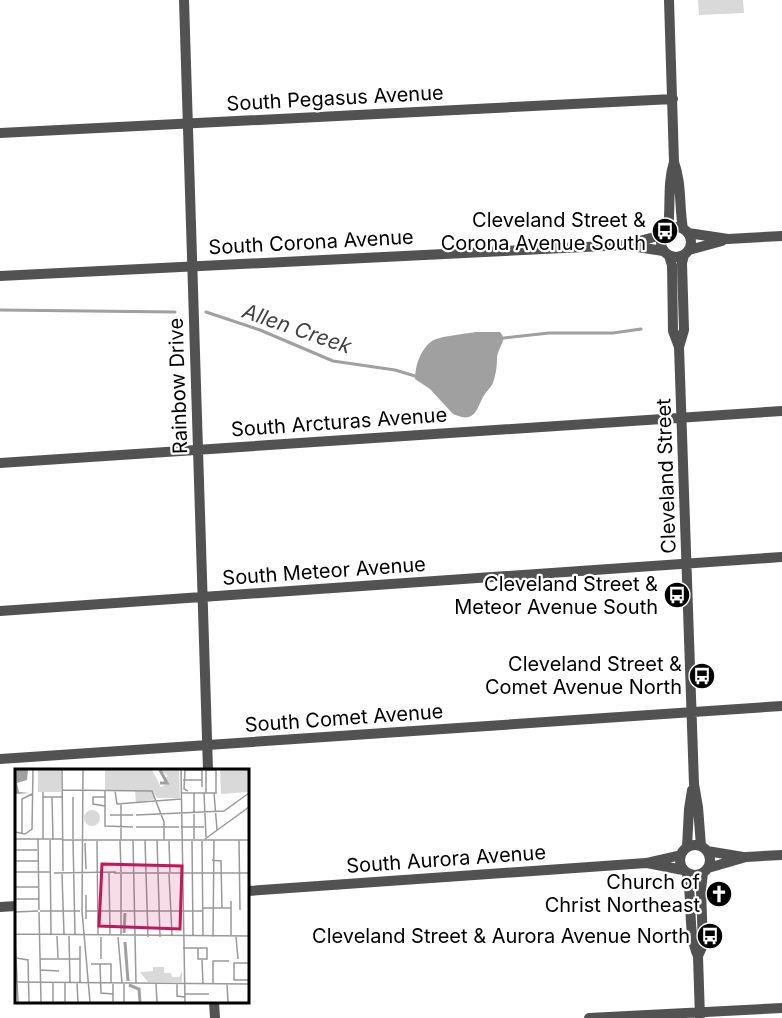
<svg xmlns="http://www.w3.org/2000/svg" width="782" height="1018" viewBox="0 0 782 1018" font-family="Inter,sans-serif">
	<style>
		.green { fill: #d9d9d9 }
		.water { fill: #a0a0a0 }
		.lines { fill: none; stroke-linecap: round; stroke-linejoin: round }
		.stream { stroke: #a0a0a0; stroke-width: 3 }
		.minor { stroke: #525252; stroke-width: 10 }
		.labels { text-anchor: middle; stroke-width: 4.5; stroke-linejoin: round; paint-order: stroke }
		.street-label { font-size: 20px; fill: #000; stroke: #fff }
		.poi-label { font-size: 20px; fill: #000; stroke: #fff; text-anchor: end }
		.water-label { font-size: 21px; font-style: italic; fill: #414141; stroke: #fff }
		.inset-river { fill: none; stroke: #a0a0a0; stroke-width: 3 }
		.inset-road { fill: none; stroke: #999; stroke-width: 1.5 }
		.view { fill: #c2185b; fill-opacity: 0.15; stroke: #c2185b; stroke-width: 3 }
		.inset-edge { fill: none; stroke: #000; stroke-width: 3 }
	</style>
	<rect width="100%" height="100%" fill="#fff"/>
	<!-- green -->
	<path class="green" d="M698 0H743L744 13 699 15Z"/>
	<!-- water -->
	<path class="water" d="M475 332H500L504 338C502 344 498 351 497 357 497 366 496 376 492 385 489 389 486 392 483 397 475 413 474 423 453 414L430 389 415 379C415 367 420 349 432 341 440 336 465 334 475 332Z"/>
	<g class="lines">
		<!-- stream -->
		<path class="stream" d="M0 310 175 312
			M206 312 260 330 333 361 395 370 415 376
			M504 338 549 333H613L641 329"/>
		<!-- minor -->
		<path class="minor" d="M184 0 208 770
			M669 0 674 162C682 184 679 206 683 229
			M0 133 673 99
			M661 242a15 15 0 1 1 30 0a15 15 0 1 1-30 0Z
			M668 229C671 207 667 184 674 162
			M688 233 728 239 782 236
			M628 244 662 235
			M689 250 722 241
			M684 255 682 263 684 330 679 347 694 784 698 807 701 846
			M669 256 672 265 673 331 679 347
			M0 276 625 245 663 251
			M0 463 782 411
			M0 611 782 557
			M0 759 782 706
			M680 860a15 15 0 1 1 30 0a15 15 0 1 1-30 0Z
			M687 847 689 809 692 790
			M707 851 743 857
			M647 863 683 870
			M708 868 746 857 782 855
			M687 874C693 900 687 933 698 956
			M248 891 646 863 681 855
			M0 907 16 906
			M214 1002 215 1018
			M589 1018 782 1008
			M700 1018 698 956 703 945 701 890 703 873"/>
	</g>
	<!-- icons -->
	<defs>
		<symbol id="bus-disc" viewBox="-11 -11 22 22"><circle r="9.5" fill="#000" stroke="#fff"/><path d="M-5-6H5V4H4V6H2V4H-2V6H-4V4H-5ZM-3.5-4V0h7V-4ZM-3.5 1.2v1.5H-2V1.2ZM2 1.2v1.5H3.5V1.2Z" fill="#fff"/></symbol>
		<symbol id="church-disc" viewBox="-11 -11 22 22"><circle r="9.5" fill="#000" stroke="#fff"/><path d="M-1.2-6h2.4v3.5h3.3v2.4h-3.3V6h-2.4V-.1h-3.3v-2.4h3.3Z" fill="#fff"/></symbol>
	</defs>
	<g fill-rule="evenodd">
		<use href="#bus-disc" x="650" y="216" width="30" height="30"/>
		<use href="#bus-disc" x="662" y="580" width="30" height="30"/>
		<use href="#bus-disc" x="687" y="661" width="30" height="30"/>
		<use href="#church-disc" x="704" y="879" width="30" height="30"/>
		<use href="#bus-disc" x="695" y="921" width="30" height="30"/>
	</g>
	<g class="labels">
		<!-- street labels -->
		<g class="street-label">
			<text transform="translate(335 98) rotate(-3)" y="7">South Pegasus Avenue</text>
			<text transform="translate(311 242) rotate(-3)" y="7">South Corona Avenue</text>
			<text transform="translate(178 386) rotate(-92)" y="7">Rainbow Drive</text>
			<text transform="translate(339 422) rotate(-4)" y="7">South Arcturas Avenue</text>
			<text transform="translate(666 476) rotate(-92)" y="7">Cleveland Street</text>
			<text transform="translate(324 571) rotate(-4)" y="7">South Meteor Avenue</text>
			<text transform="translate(344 718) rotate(-4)" y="7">South Comet Avenue</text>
			<text transform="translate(446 859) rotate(-4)" y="7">South Aurora Avenue</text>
		</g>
		<!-- poi labels -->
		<g class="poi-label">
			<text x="646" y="227">Cleveland Street &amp;<tspan x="646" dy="23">Corona Avenue South</tspan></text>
			<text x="658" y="591">Cleveland Street &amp;<tspan x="658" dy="23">Meteor Avenue South</tspan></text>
			<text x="682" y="671">Cleveland Street &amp;<tspan x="682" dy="23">Comet Avenue North</tspan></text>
			<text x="700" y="889">Church of<tspan x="700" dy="23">Christ Northeast</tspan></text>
			<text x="690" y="943">Cleveland Street &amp; Aurora Avenue North</text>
		</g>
		<!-- water labels -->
		<g class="water-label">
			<text transform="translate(297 329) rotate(19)" y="7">Allen Creek</text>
		</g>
	</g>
	<!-- overview -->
	<g transform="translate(15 769)">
		<rect width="234" height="234" fill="#fff"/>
		<path d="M23 1H46V23H23ZM90 1H137L146 18 153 14 150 9 153 7 145 1H164L165 29H142L137 21 141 30 121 34 120 22 90 21ZM205 1H234V23L206 25ZM69 49a8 8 0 1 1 16 0a8 8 0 1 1-16 0ZM138 198H149V204H156L157 208H164L167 202V213H133L125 203 138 202Z" fill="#d9d9d9"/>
		<path d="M0 1H13L12 11 2 14 4 23 15 24 0 25Z" fill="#a0a0a0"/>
		<path class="inset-river" d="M145 1 152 14H145M109 164 110 144M110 173 113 212M114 216 124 220 125 233"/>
		<path class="inset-road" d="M47 1 48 102M68 1 67 142 75 233M166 1 170 233M168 11H187M47 21 137 22 149 53V71M90 22V57L118 58M100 22 102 35 166 30M173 22 169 20 170 1H187V18M28 23V70M167 24H201V1H191V24M179 24V70M189 24 191 68M199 24 202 61M28 28H47M37 28 38 71M58 28V70M90 28H78V35L90 37M106 35V71M95 46H118M121 46 209 42 234 24M121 58H164M166 58H189M0 63 10 65 17 60 18 1M7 65V30L17 25M0 70H48M23 70 24 141M190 70 234 38M35 71 36 165M47 71H234M58 71 60 166M105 71 106 103M118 71 121 214M130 71 133 168M142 71 145 168M224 71 225 141M82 72 83 166M154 72 155 103M177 72 178 166M187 72 188 166M70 74 71 100M0 81H22M197 91 206 92 207 139M0 92H23M0 103H35M39 104 101 103M94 104 95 165M99 104H234M47 105 49 165M106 105V166M154 105 157 166M0 118H24M71 126V150M0 130H24M216 132V166M188 139H216M25 142H65M71 142H188M0 143 23 142M24 143 26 233M0 164 3 233M0 165 234 167M42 167 43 189M54 167 55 213M86 168V190M103 168 107 214M198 168 199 71M221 168 223 190M65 177V214M168 179H192V190H183V179M1 189 13 191 14 233M25 190H65M187 191 188 215M234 194H219V211H234M76 195H96V214M85 195 86 224 98 225M25 201 44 202M0 213 234 215M38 213V233M50 214V233M62 214 63 233M98 214V233M109 214V233M141 215 142 233M162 215V227L170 228M198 215V192H214M212 215 213 233M170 225H194"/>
		<path class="view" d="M87 95 167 97 165 160 84 157Z"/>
		<rect width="234" height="234" class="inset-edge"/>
	</g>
</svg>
